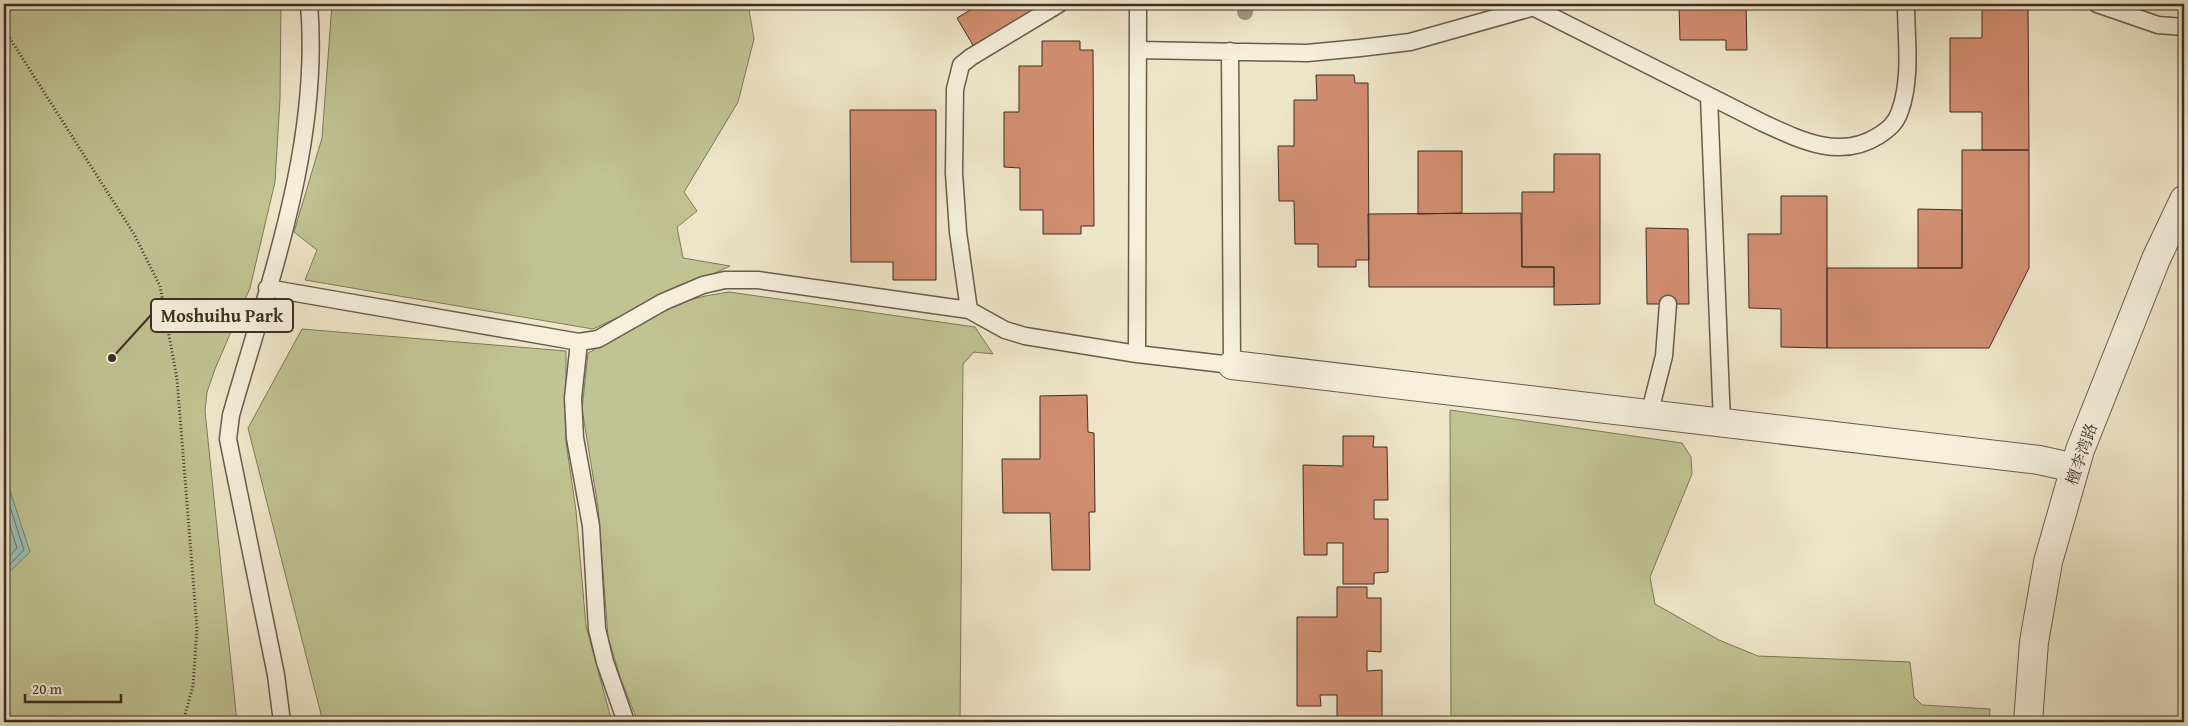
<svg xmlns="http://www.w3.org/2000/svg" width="2188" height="726" viewBox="0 0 2188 726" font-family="'Gentium Book Plus','Noto Serif SC',serif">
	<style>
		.green { fill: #c0c392; stroke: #7e785b }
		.water { fill: #9ac0b2; stroke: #758579 }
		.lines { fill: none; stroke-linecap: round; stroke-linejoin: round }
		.shore { stroke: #6c766b; stroke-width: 1 }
		.building { fill: #d28e71; stroke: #3d2d24 }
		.lane-casing { stroke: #6a5b4d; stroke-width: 19 }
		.street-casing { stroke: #6a5b4d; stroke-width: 30 }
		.path { stroke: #3d2d24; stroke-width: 3; stroke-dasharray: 1 2.5; stroke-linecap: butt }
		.lane { stroke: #f5efdc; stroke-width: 16 }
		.street { stroke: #f5efdc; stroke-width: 28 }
		.tree { fill: #9f957e }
		.labels { text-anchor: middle; stroke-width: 4; stroke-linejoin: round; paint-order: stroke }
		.street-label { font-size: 16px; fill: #3d2d24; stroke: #f5efdc }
		.leader { fill: none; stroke: #3d2d24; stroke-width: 2 }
		.callout-dot { fill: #3d2d24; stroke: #f5efdc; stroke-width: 2 }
		.callout { fill: #f5efdc; stroke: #3d2d24; stroke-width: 2 }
		.callout-label { font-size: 18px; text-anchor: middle; font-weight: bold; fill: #3d2d24 }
	</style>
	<rect width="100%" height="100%" fill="#efe6c9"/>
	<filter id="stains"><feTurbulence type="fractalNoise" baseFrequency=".004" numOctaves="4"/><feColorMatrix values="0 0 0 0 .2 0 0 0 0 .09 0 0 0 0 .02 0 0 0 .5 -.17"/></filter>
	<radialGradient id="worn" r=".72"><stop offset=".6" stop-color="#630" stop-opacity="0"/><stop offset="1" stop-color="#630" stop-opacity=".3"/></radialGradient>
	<!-- green -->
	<path class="green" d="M4 4H281L280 99 275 182 250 288 215 369 207 392 205 411 237 722H4Z
		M332 4H748L754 39 738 102 684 192 697 211 677 227 683 258 730 266 593 329 305 280 317 250 294 232 322 138Z
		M729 292 975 327 993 354 974 352 963 364 960 722H638L621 680 608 637 598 507 582 409 588 353 676 304 705 296Z
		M302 329 566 351V442L576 511 586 626 612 722H323L248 428Z
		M1450 410 1682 443 1691 457 1692 474 1650 577 1655 604 1719 640 1758 656 1910 662 1914 697 1922 705 1990 709 1989 722H1451Z"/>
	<!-- water -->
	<path class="water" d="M4 472 30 552 4 577Z"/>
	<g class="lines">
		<!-- shore -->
		<path class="shore" d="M4 488 24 550 4 570
			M4 508 17 548 4 562"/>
	</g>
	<!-- building -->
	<path class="building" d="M980 4H1048L974 47 957 18Z
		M1679 4H1746L1747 50H1726V40H1680Z
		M1982 4H2028L2029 150H1982V112H1950V38H1982Z
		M1042 41H1080V50H1093L1094 226H1081V234H1043V210H1020V168L1004 167V112H1019V66H1042Z
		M1316 75H1354L1355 83H1368L1369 260H1356V267H1318V244H1295L1294 201H1279L1278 146H1294V100H1317Z
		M850 110H936V280H893V262H851Z
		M1962 150H2029V268L1989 348H1827V268H1962Z
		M1418 151H1462V213L1418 214Z
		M1554 154H1600V304L1554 305V267H1522V192H1554Z
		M1781 196H1827V348L1781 347V309L1749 308 1748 234H1781Z
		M1918 209 1962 210V268H1918Z
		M1521 213 1522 267H1554V287H1369L1368 214Z
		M1646 228 1688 229 1689 304H1647Z
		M1087 395 1088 432 1094 433 1095 512H1089L1090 570H1052L1050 513H1003L1002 459H1040V396Z
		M1343 436H1374L1373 447H1387L1388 500H1374V519H1388V572L1374 573V584H1343V543H1327V555H1304L1303 465 1343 466Z
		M1337 587H1367V598H1381V652L1367 651V671L1382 670V722H1337V695H1320L1321 706H1297V617H1337Z"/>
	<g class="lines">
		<defs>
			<path id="lane" d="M1059 4 971 57 961 65 955 89 954 173 958 232 969 310 1005 330 1025 336 1137 354 1232 365 1230 51
				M1527 4 1763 123C1800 140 1840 160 1878 136 1889 129 1896 123 1900 111 1912 77 1906 38 1906 4
				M2097 4 2158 25 2184 27
				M1138 50 1307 53 1360 48 1410 42 1534 7
				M1709 97 1722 423
				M267 288 579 342 598 339 663 302 703 285 725 280H758L969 310
				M579 342 573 398 575 438 591 526 597 629 605 662 626 722
				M1137 354 1138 4
				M1649 415 1664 356 1668 304
				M282 722 276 675 228 439 231 415C269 282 321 144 309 4"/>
			<path id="street" d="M1232 365 2039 460 2075 468
				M2028 722 2034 642 2048 562 2080 450 2156 259 2184 200"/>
		</defs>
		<!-- lane casing -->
		<use href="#lane" class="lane-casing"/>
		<!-- street casing -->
		<use href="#street" class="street-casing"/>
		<!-- path -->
		<path class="path" d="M4 29 134 234 160 286 177 379 197 628 193 686 183 722
			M4 717 5 715 11 722"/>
		<!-- lane -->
		<use href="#lane" class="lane"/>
		<!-- street -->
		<use href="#street" class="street"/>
	</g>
	<!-- trees -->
	<circle class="tree" cx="1245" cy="12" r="8"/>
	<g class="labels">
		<!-- street labels -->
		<g class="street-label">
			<text transform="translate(2081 454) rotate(-71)" y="6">檀李湾路</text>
		</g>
	</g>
	<!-- callouts -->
	<path class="leader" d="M112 358L151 315"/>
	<circle class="callout-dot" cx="112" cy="358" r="5"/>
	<rect class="callout" x="151" y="299" width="142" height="33" rx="5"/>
	<g class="callout-label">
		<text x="222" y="322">Moshuihu Park</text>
	</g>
	<!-- margin -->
	<rect width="2188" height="726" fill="none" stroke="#efe6c9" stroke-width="20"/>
	<rect x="5" y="5" width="2178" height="716" fill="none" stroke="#3d2d24" stroke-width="2.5"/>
	<rect x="10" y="10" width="2168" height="706" fill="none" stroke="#3d2d24"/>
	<!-- scale -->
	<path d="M25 694v8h96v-8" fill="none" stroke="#3d2d24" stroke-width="2.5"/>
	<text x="32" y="694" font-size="15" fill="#3d2d24" stroke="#f5efdc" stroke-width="4" paint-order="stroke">20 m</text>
	<rect width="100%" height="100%" filter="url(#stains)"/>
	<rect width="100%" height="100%" fill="url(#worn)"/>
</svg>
